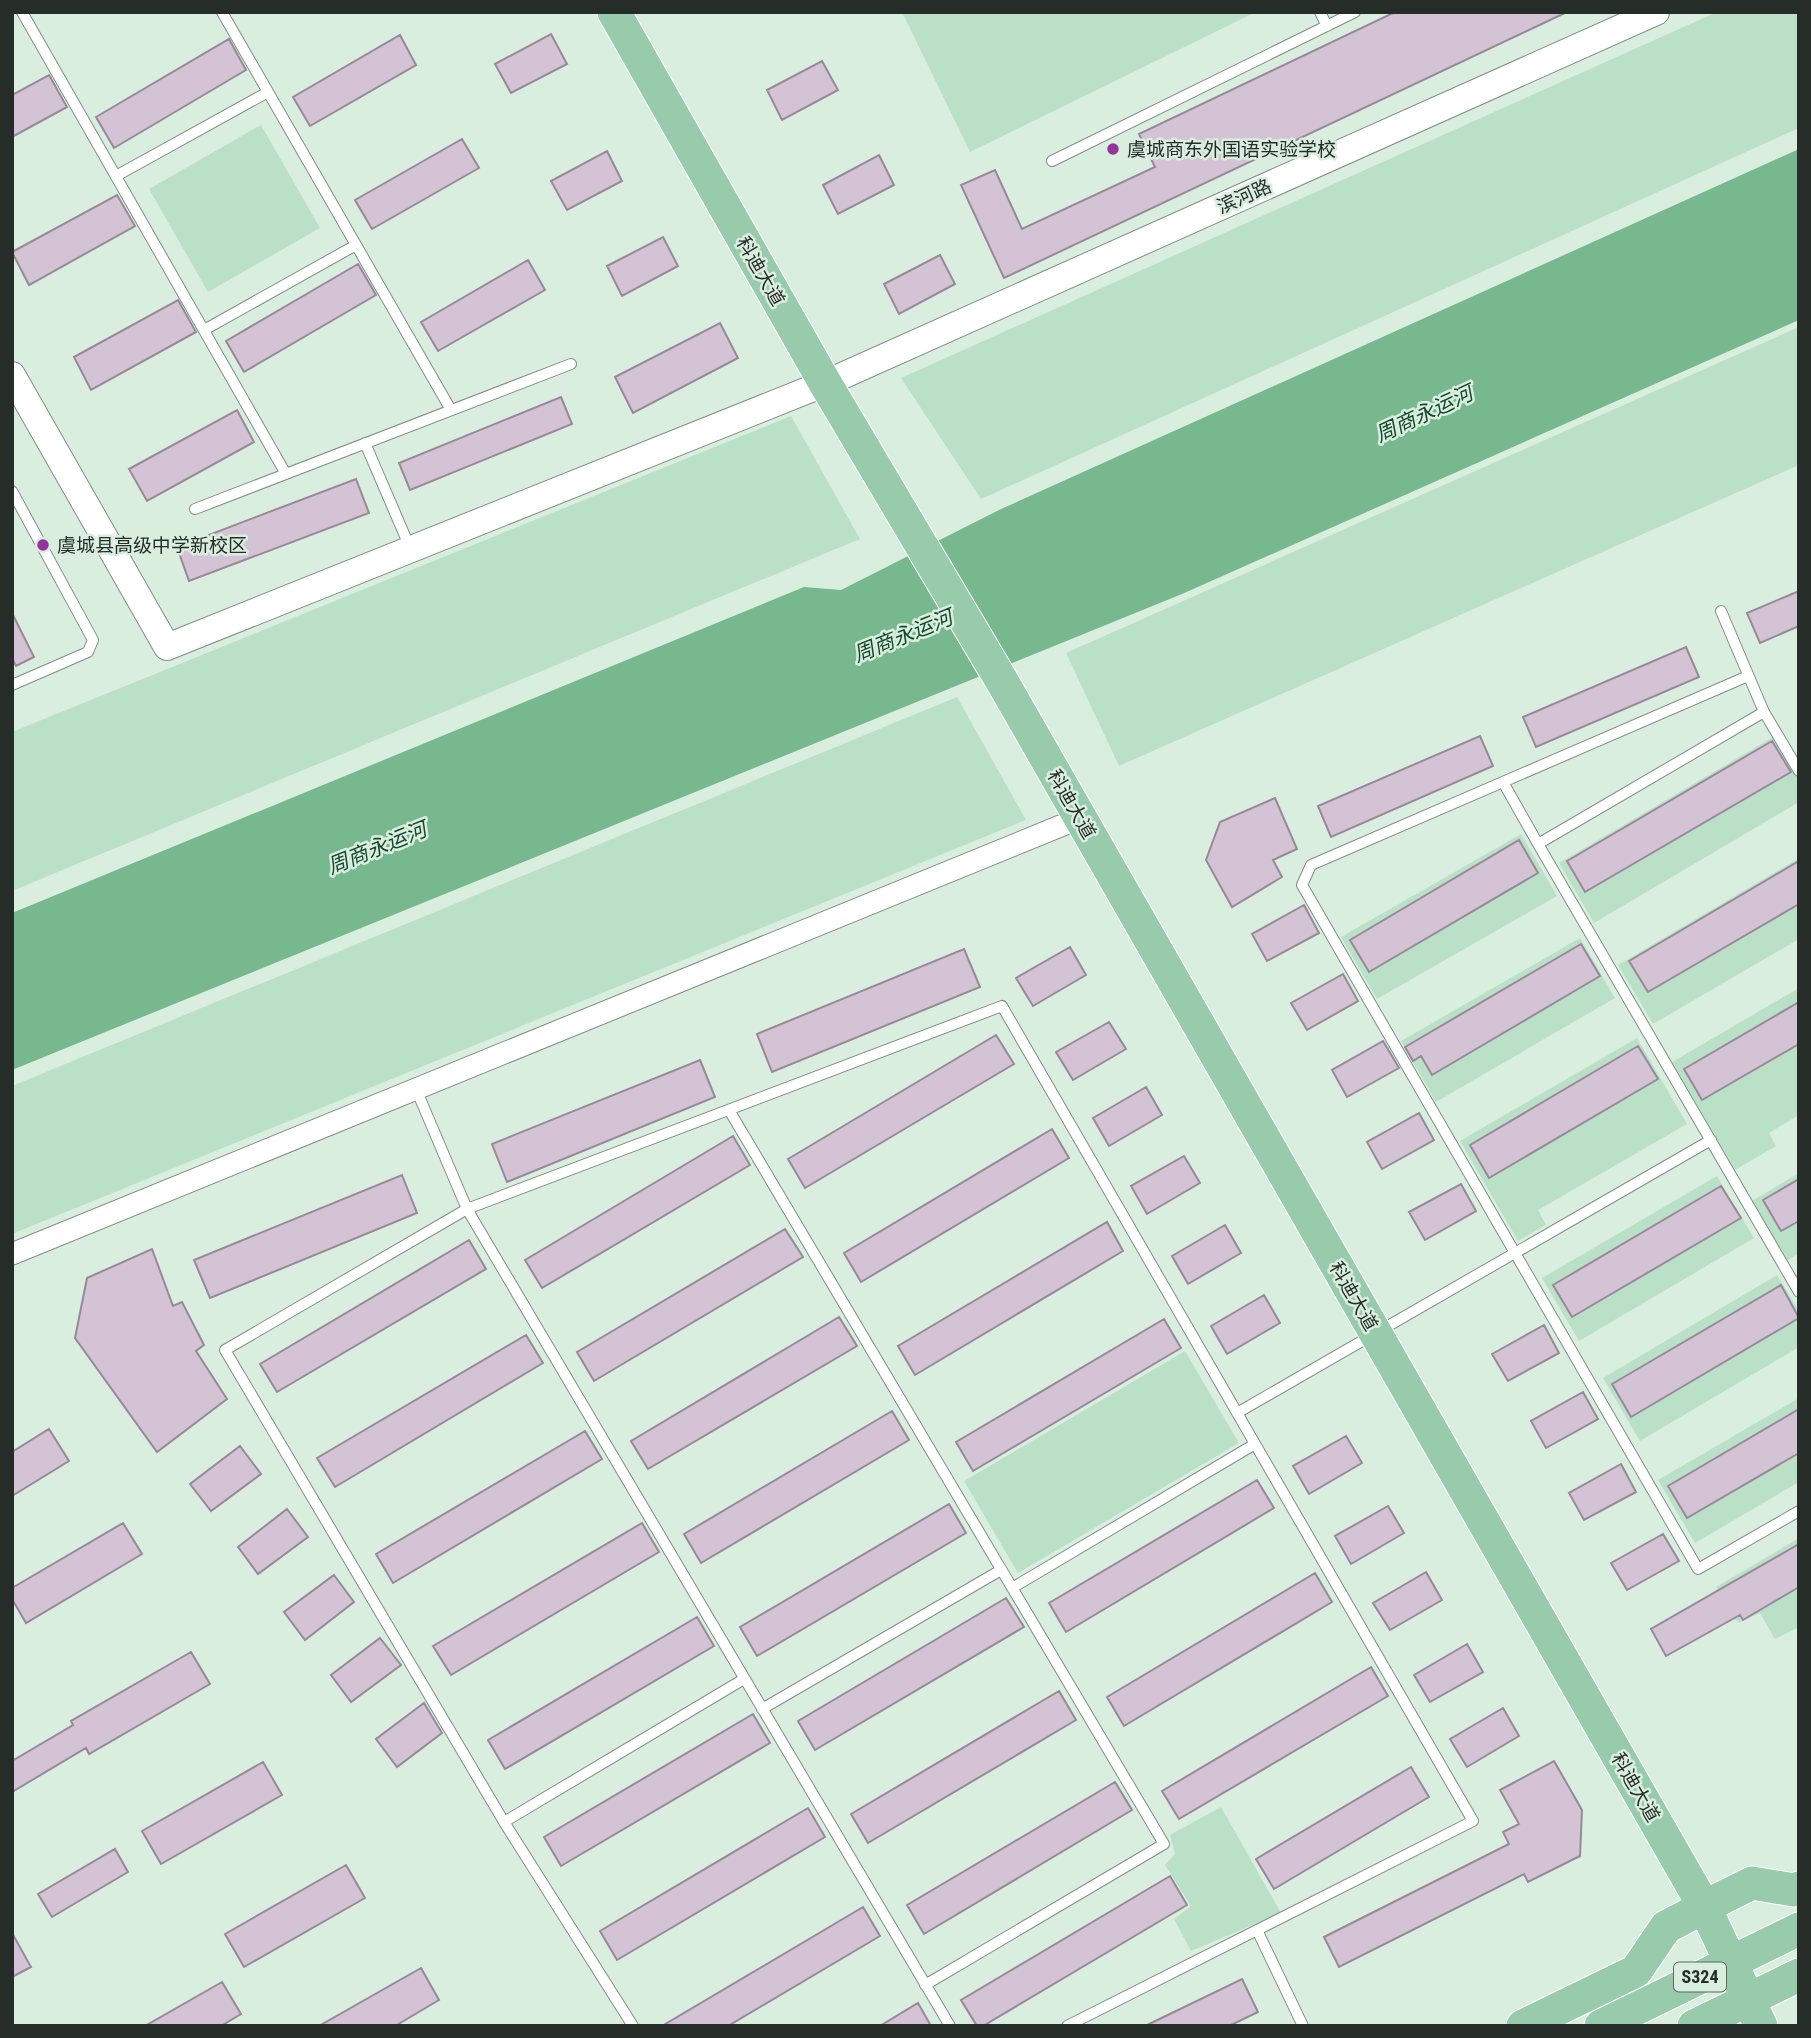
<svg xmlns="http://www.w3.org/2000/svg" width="1811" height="2038" viewBox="0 0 1811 2038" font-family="'Roboto Condensed','Noto Sans SC',sans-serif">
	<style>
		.green { fill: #bae1c7 }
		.water { fill: #77b88e }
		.building { fill: #d3c3d4; stroke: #988998; stroke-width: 2 }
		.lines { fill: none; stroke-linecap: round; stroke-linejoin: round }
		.service-casing { stroke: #7e9084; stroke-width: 12 }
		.minor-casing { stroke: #7e9084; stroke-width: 23 }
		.tertiary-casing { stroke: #7e9084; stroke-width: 28 }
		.primary-casing { stroke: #fff; stroke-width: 35 }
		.service { stroke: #fff; stroke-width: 10 }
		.minor { stroke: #fff; stroke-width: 21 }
		.tertiary { stroke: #fff; stroke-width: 26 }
		.primary { stroke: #98caac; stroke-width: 33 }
		.poi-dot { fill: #93339b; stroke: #daeee0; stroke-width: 2.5 }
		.labels { text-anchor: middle; stroke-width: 5; stroke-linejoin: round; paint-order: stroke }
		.shield { fill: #daeee0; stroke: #5c675f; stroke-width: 2 }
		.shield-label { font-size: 18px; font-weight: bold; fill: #262d28 }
		.poi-label { font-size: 19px; fill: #262d28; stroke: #daeee0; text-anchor: start }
		.street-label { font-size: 19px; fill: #262d28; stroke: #daeee0 }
		.water-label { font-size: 21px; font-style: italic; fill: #16482c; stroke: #daeee0 }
	</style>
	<rect width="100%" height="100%" fill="#daeee0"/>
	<!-- green -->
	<path class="green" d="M902 12H1256L970 152Z
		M1717 12H1799V128L981 499 901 378Z
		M261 125 320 228 208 292 149 189Z
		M1799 327V465L1119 766 1066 653Z
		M791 416 860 539 12 891V732Z
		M957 697 1026 820 12 1234V1086Z
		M1775 736 1799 776V802L1594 923 1559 863Z
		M1521 834 1557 896 1377 999 1341 937Z
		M1799 858V939L1653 1024 1618 965Z
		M1580 938 1615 998 1436 1102 1401 1041Z
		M1799 988V1115L1769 1133 1776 1146 1735 1170 1672 1062Z
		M1637 1038 1687 1124 1538 1210 1546 1225 1518 1241 1460 1141Z
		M1799 1173V1253L1787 1261 1752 1201Z
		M1717 1176 1754 1238 1579 1341 1542 1278Z
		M1777 1275 1799 1311V1347L1640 1441 1603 1378Z
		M1185 1351 1239 1443 1018 1573 964 1481Z
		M1799 1398V1482L1695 1543 1658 1480Z
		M1799 1538V1627L1775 1639 1760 1613 1738 1623 1716 1587Z
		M1221 1807 1281 1913 1191 1951 1174 1919 1191 1906 1165 1865 1175 1854 1170 1835Z"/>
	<!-- water -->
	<path class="water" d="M1799 149V320L1182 594 12 1070V913L804 587 841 590 999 510Z"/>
	<!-- building -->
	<path class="building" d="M1395 12H1567L1004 278 961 185 995 170 1022 229 1155 167 1139 134Z
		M551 34 567 64 511 93 495 64Z
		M400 35 416 65 310 126 293 97Z
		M229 39 246 70 114 148 96 117Z
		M822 61 838 90 782 120 767 90Z
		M49 75 67 107 12 137V95Z
		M462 139 479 168 372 229 355 200Z
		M607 151 622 181 567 210 551 181Z
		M879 155 894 185 838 214 823 185Z
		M117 195 135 226 29 285 12 252Z
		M663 237 678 266 622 296 607 266Z
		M940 255 955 284 899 314 884 284Z
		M528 260 545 290 438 351 421 322Z
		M358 264 376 295 244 372 226 341Z
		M178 300 196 332 91 390 74 357Z
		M720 323 738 358 633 413 615 377Z
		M561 397 572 424 410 490 399 463Z
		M237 410 254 442 147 501 129 469Z
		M356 479 369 513 189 581 177 547Z
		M1799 591V626L1760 643 1747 613Z
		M12 613 34 657 16 666 12 658Z
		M1686 647 1699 677 1536 747 1523 717Z
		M1480 736 1493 766 1331 837 1318 806Z
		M1772 741 1791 772 1585 892 1567 861Z
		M1275 798 1297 849 1273 860 1282 877 1232 907 1206 860 1220 822Z
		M1519 840 1538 873 1369 972 1350 940Z
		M1799 861V904L1648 992 1629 961Z
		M1304 905 1319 933 1267 961 1252 934Z
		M1581 944 1600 976 1432 1075 1421 1056 1413 1061 1405 1047Z
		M1070 947 1086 975 1033 1006 1016 978Z
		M964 949 980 987 772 1072 757 1034Z
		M1343 974 1358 1001 1307 1030 1291 1003Z
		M1799 1002V1044L1702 1100 1684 1069Z
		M1109 1022 1126 1049 1073 1080 1056 1052Z
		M996 1035 1014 1064 805 1188 788 1159Z
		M1383 1041 1399 1068 1347 1097 1332 1070Z
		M1638 1046 1658 1079 1489 1178 1470 1145Z
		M700 1060 715 1097 507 1182 492 1144Z
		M1146 1087 1162 1115 1109 1146 1093 1118Z
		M1419 1113 1434 1140 1382 1169 1367 1142Z
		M1052 1129 1069 1158 861 1282 844 1253Z
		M733 1136 750 1165 542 1288 525 1260Z
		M1184 1156 1200 1183 1147 1214 1131 1186Z
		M402 1175 417 1213 210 1298 194 1260Z
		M1799 1179V1221L1781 1231 1763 1200Z
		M1461 1184 1476 1211 1425 1240 1409 1212Z
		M1721 1186 1741 1218 1572 1317 1553 1285Z
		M1107 1222 1123 1251 915 1375 898 1346Z
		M1225 1225 1241 1253 1188 1284 1172 1256Z
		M785 1229 803 1257 594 1381 577 1352Z
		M469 1240 486 1269 277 1392 260 1364Z
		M152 1249 173 1306 182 1302 204 1345 196 1351 227 1399 157 1452 75 1338 87 1278Z
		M1781 1285 1799 1318 1631 1417 1612 1384Z
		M1264 1295 1280 1323 1227 1354 1211 1326Z
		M839 1317 857 1346 648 1469 631 1441Z
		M1164 1319 1181 1348 973 1471 956 1442Z
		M1544 1325 1559 1353 1508 1381 1492 1354Z
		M526 1335 543 1363 335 1487 317 1458Z
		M1583 1392 1598 1419 1546 1448 1531 1421Z
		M1799 1409V1453L1687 1518 1668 1486Z
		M892 1411 909 1440 701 1563 684 1534Z
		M49 1429 69 1461 12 1496V1452Z
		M585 1431 602 1459 393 1583 376 1554Z
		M1346 1436 1362 1463 1309 1494 1293 1466Z
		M240 1446 261 1474 211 1511 190 1484Z
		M1621 1464 1636 1492 1584 1520 1569 1493Z
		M1257 1480 1274 1508 1066 1632 1049 1603Z
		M949 1504 966 1533 757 1656 740 1627Z
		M1388 1506 1404 1533 1351 1564 1335 1536Z
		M287 1509 308 1537 258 1574 238 1547Z
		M123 1523 142 1554 26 1623 12 1599V1588Z
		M642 1523 659 1552 451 1675 433 1646Z
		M1663 1534 1679 1561 1627 1590 1611 1563Z
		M1799 1544V1587L1743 1620 1740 1615 1666 1656 1651 1629Z
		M1426 1572 1442 1600 1390 1630 1373 1603Z
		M1315 1573 1332 1602 1124 1726 1107 1697Z
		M334 1575 354 1602 305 1640 284 1612Z
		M1006 1598 1024 1627 815 1750 798 1721Z
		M697 1617 714 1646 505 1769 488 1740Z
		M380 1638 401 1665 351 1702 331 1675Z
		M1467 1644 1483 1672 1430 1702 1414 1675Z
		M191 1652 210 1684 89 1754 86 1748 12 1792V1761L73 1725 71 1721Z
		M1371 1667 1388 1696 1179 1819 1162 1791Z
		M1059 1691 1076 1720 868 1843 851 1814Z
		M424 1703 442 1733 397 1767 376 1739Z
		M1503 1708 1519 1736 1467 1767 1450 1739Z
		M753 1714 770 1743 561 1866 544 1837Z
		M1554 1761 1582 1810 1580 1856 1528 1882 1524 1874 1339 1967 1324 1937 1509 1844 1503 1832 1519 1824 1500 1790Z
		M263 1762 282 1795 161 1864 142 1831Z
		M1411 1767 1429 1797 1274 1889 1256 1859Z
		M1115 1782 1132 1810 924 1934 907 1905Z
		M808 1808 825 1837 617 1960 600 1931Z
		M115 1849 128 1872 52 1917 38 1894Z
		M346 1865 365 1898 244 1967 225 1934Z
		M1170 1876 1187 1905 983 2026H977L961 2000Z
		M863 1907 880 1936 728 2026H662Z
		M12 1933 31 1967 12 1977Z
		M421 1968 439 2000 395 2026H319Z
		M1242 1979 1258 2012 1229 2026H1145Z
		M222 1982 241 2014 221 2026H145Z
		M918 2003 931 2026H880Z"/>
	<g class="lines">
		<defs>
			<path id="service" d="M22 12 286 474
				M222 12 451 410
				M1320 12 1327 26
				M1052 161 1355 12
				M116 176 268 92
				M204 330 356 245
				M365 443 411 550
				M12 491 93 640 88 652 12 685
				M195 509 571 364
				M1721 611 1764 712 1799 771
				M1748 676 1311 865 1302 885 1698 1569 1799 1511
				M1764 712 1538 844 1799 1292
				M1503 782 1538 844
				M416 1089 467 1209 950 2026
				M729 1110 1164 1844 925 1985
				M1237 1413 1711 1140
				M1012 1588 1255 1444
				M762 1709 1001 1570
				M504 1822 744 1679
				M1257 1930 1303 2026
				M633 2026 504 1822 225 1350 467 1209 1002 1006 1473 1821 1067 2026"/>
			<path id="minor" d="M12 1254 1080 818"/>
			<path id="tertiary" d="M12 375 167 647 833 380 1656 12"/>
			<path id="primary" d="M614 12 825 383 1003 683 1705 1908 1761 2026
				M1523 2026 1636 1971 1666 1927 1718 1900 1752 1883 1794 1890 1799 1888
				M1601 2026 1799 1929
				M1694 2026 1799 1975"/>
		</defs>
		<!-- service casing -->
		<use href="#service" class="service-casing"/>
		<!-- minor casing -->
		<use href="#minor" class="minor-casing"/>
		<!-- tertiary casing -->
		<use href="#tertiary" class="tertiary-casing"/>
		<!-- primary casing -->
		<use href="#primary" class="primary-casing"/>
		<!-- service -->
		<use href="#service" class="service"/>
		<!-- minor -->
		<use href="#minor" class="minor"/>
		<!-- tertiary -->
		<use href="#tertiary" class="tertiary"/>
		<!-- primary -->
		<use href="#primary" class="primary"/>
	</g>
	<!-- markers -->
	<g class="poi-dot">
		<circle cx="1113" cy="149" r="7"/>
		<circle cx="43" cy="545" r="7"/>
	</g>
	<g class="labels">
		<!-- shield labels -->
		<rect class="shield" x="1674" y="1962.5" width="52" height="29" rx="5"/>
		<g class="shield-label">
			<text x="1700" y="1983">S324</text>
		</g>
		<!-- poi labels -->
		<g class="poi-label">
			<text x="1127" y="156">虞城商东外国语实验学校</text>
			<text x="57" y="552">虞城县高级中学新校区</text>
		</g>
		<!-- street labels -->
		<g class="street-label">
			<text transform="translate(1244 196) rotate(-24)" y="7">滨河路</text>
			<text transform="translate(761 271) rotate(60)" y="7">科迪大道</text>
			<text transform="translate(1072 804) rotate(60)" y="7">科迪大道</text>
			<text transform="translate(1354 1296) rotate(60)" y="7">科迪大道</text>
			<text transform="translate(1636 1787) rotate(60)" y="7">科迪大道</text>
		</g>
		<!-- water labels -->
		<g class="water-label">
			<text transform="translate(1424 414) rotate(-25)" y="7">周商永运河</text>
			<text transform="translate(903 636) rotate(-22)" y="7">周商永运河</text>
			<text transform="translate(377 848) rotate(-22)" y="7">周商永运河</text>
		</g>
	</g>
	<!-- border -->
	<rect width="1811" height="2038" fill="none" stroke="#262d28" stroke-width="28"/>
</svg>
